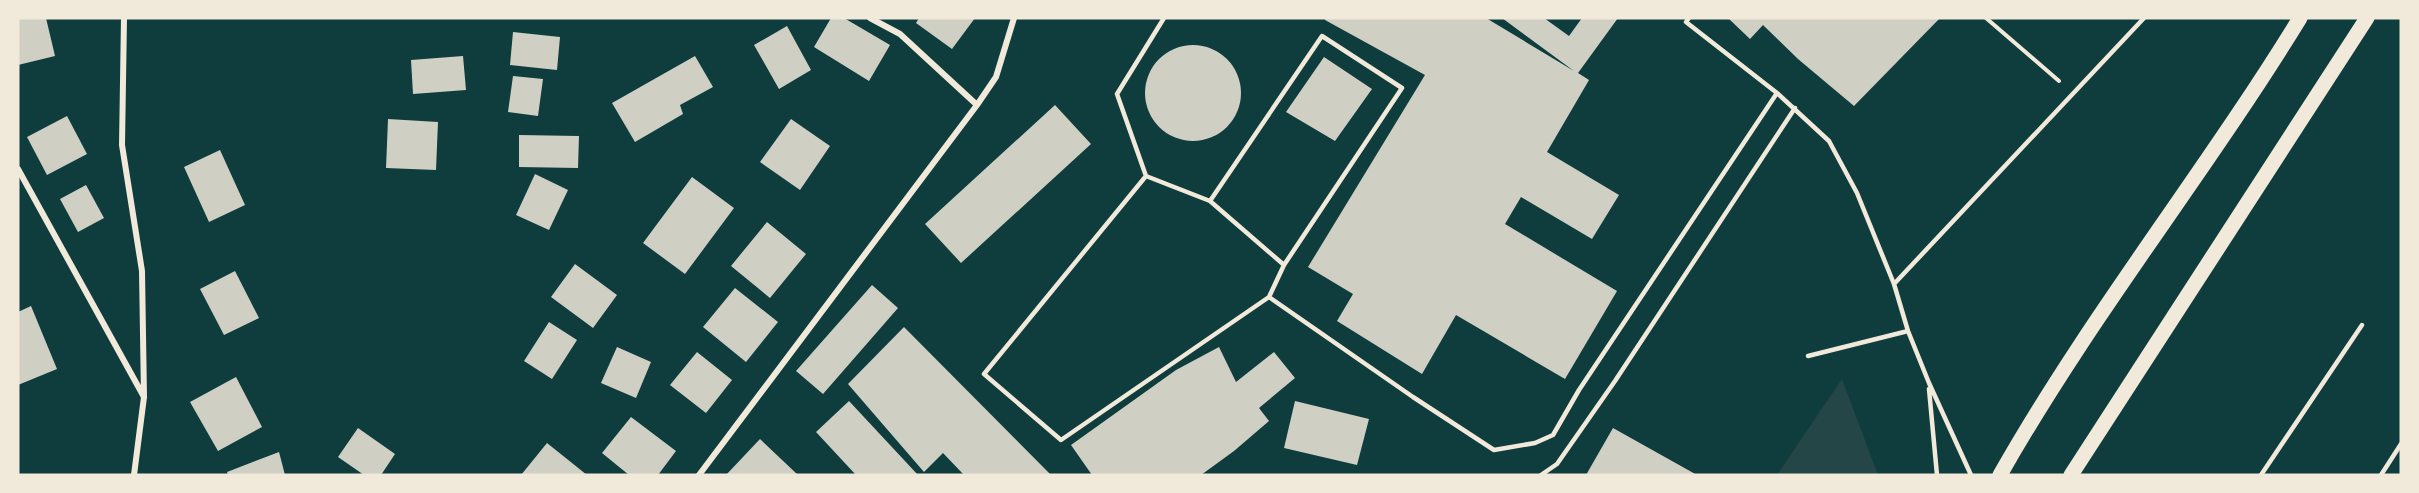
<svg xmlns="http://www.w3.org/2000/svg" width="2419" height="493" viewBox="0 0 2419 493" font-family="'PT Sans Narrow',sans-serif">
	<style>
		.green { fill: #244646 }
		.building { fill: #cfcfc3 }
		.lines { fill: none; stroke-linecap: round; stroke-linejoin: round }
		.path { stroke: #f1e9da; stroke-width: 4 }
		.service { stroke: #f1e9da; stroke-width: 4.5 }
		.minor { stroke: #f1e9da; stroke-width: 6 }
		.primary { stroke: #f1e9da; stroke-width: 15 }
	</style>
	<rect width="100%" height="100%" fill="#0f3d3e"/>
	<!-- green -->
	<path class="green" d="M1842 379 1878 475H1777Z"/>
	<!-- building -->
	<path class="building" d="M18 18H46L55 56 18 65Z
		M831 18H844L890 45 869 81 814 47Z
		M919 18H975L952 49 916 23Z
		M1326 18H1486L1574 71 1502 18H1544L1569 36 1582 18H1618L1578 73 1589 80 1547 152 1619 195 1592 239 1521 197 1505 224 1617 291 1565 379 1456 315 1422 374 1337 321 1353 294 1308 267 1425 75 1325 20Z
		M1728 18H1940L1854 106 1798 59 1763 25 1750 39Z
		M787 26 811 70 779 89 754 45Z
		M513 32 560 37 557 70 510 65Z
		M1145 93a48 48 0 1 1 96 0a48 48 0 1 1-96 0Z
		M463 56 466 90 413 94 411 60Z
		M695 56 713 87 680 105 683 114 635 142 612 103Z
		M1324 57 1372 89 1335 141 1286 112Z
		M513 76 543 79 538 116 508 112Z
		M1055 105 1091 144 961 263 925 224Z
		M67 116 87 154 47 175 27 137Z
		M388 119 438 122 436 170 386 168Z
		M791 119 830 146 800 190 760 162Z
		M519 135 579 136 578 168 519 167Z
		M220 150 245 205 209 222 184 167Z
		M535 174 568 190 549 230 516 215Z
		M692 177 734 208 685 274 643 243Z
		M86 185 104 218 78 232 60 199Z
		M767 222 806 254 770 298 731 266Z
		M575 264 617 295 593 328 551 297Z
		M235 271 259 318 224 335 200 289Z
		M872 285 898 308 823 394 796 371Z
		M735 288 778 322 746 362 703 327Z
		M31 306 57 369 18 385V312Z
		M549 322 577 340 552 379 524 361Z
		M904 327 1051 475H964L943 453 924 472 848 384Z
		M617 347 651 362 636 398 601 383Z
		M1219 347 1236 382 1274 352 1295 378 1259 408 1269 421 1234 451 1201 475H1092L1071 445 1176 370Z
		M697 352 732 380 706 413 670 385Z
		M236 377 262 427 218 451 190 402Z
		M849 401 918 475H856L816 432Z
		M1295 401 1369 419 1357 465 1284 448Z
		M631 417 676 451 658 475H629L602 453Z
		M358 428 395 454 381 475H364L338 457Z
		M1613 428 1697 475H1586Z
		M760 439 798 475H726Z
		M547 443 587 475H521Z
		M279 452 285 475H228L227 472Z"/>
	<g class="lines">
		<!-- path -->
		<path class="path" d="M1986 18 2059 81"/>
		<!-- service -->
		<path class="service" d="M1689 18 1686 22 1777 93 1829 141 1857 193 1894 284 1908 331 1929 383 1971 475
			M1146 176 1117 94 1164 18
			M1210 201 1322 36 1402 88 1284 265
			M1894 284 2144 18
			M1269 297 1061 440 984 374 1146 176 1210 201 1284 265 1269 297 1413 397 1494 450 1535 443 1553 435 1579 390 1777 93
			M1808 356 1908 331
			M1929 389 1937 475
			M1541 475 1557 464 1615 381 1795 108
			M2261 475 2362 325
			M2381 475 2401 444"/>
		<!-- minor -->
		<path class="minor" d="M124 18 122 145 142 271 144 397 134 475
			M870 18 900 34 977 105
			M18 169 144 397
			M699 475 977 105 996 77 1014 18"/>
		<!-- primary -->
		<path class="primary" d="M2000 475C2090 316 2205 173 2300 18
			M2071 475 2367 18"/>
	</g>
	<!-- border -->
	<rect width="2419" height="493" fill="none" stroke="#f1e9da" stroke-width="39"/>
</svg>
